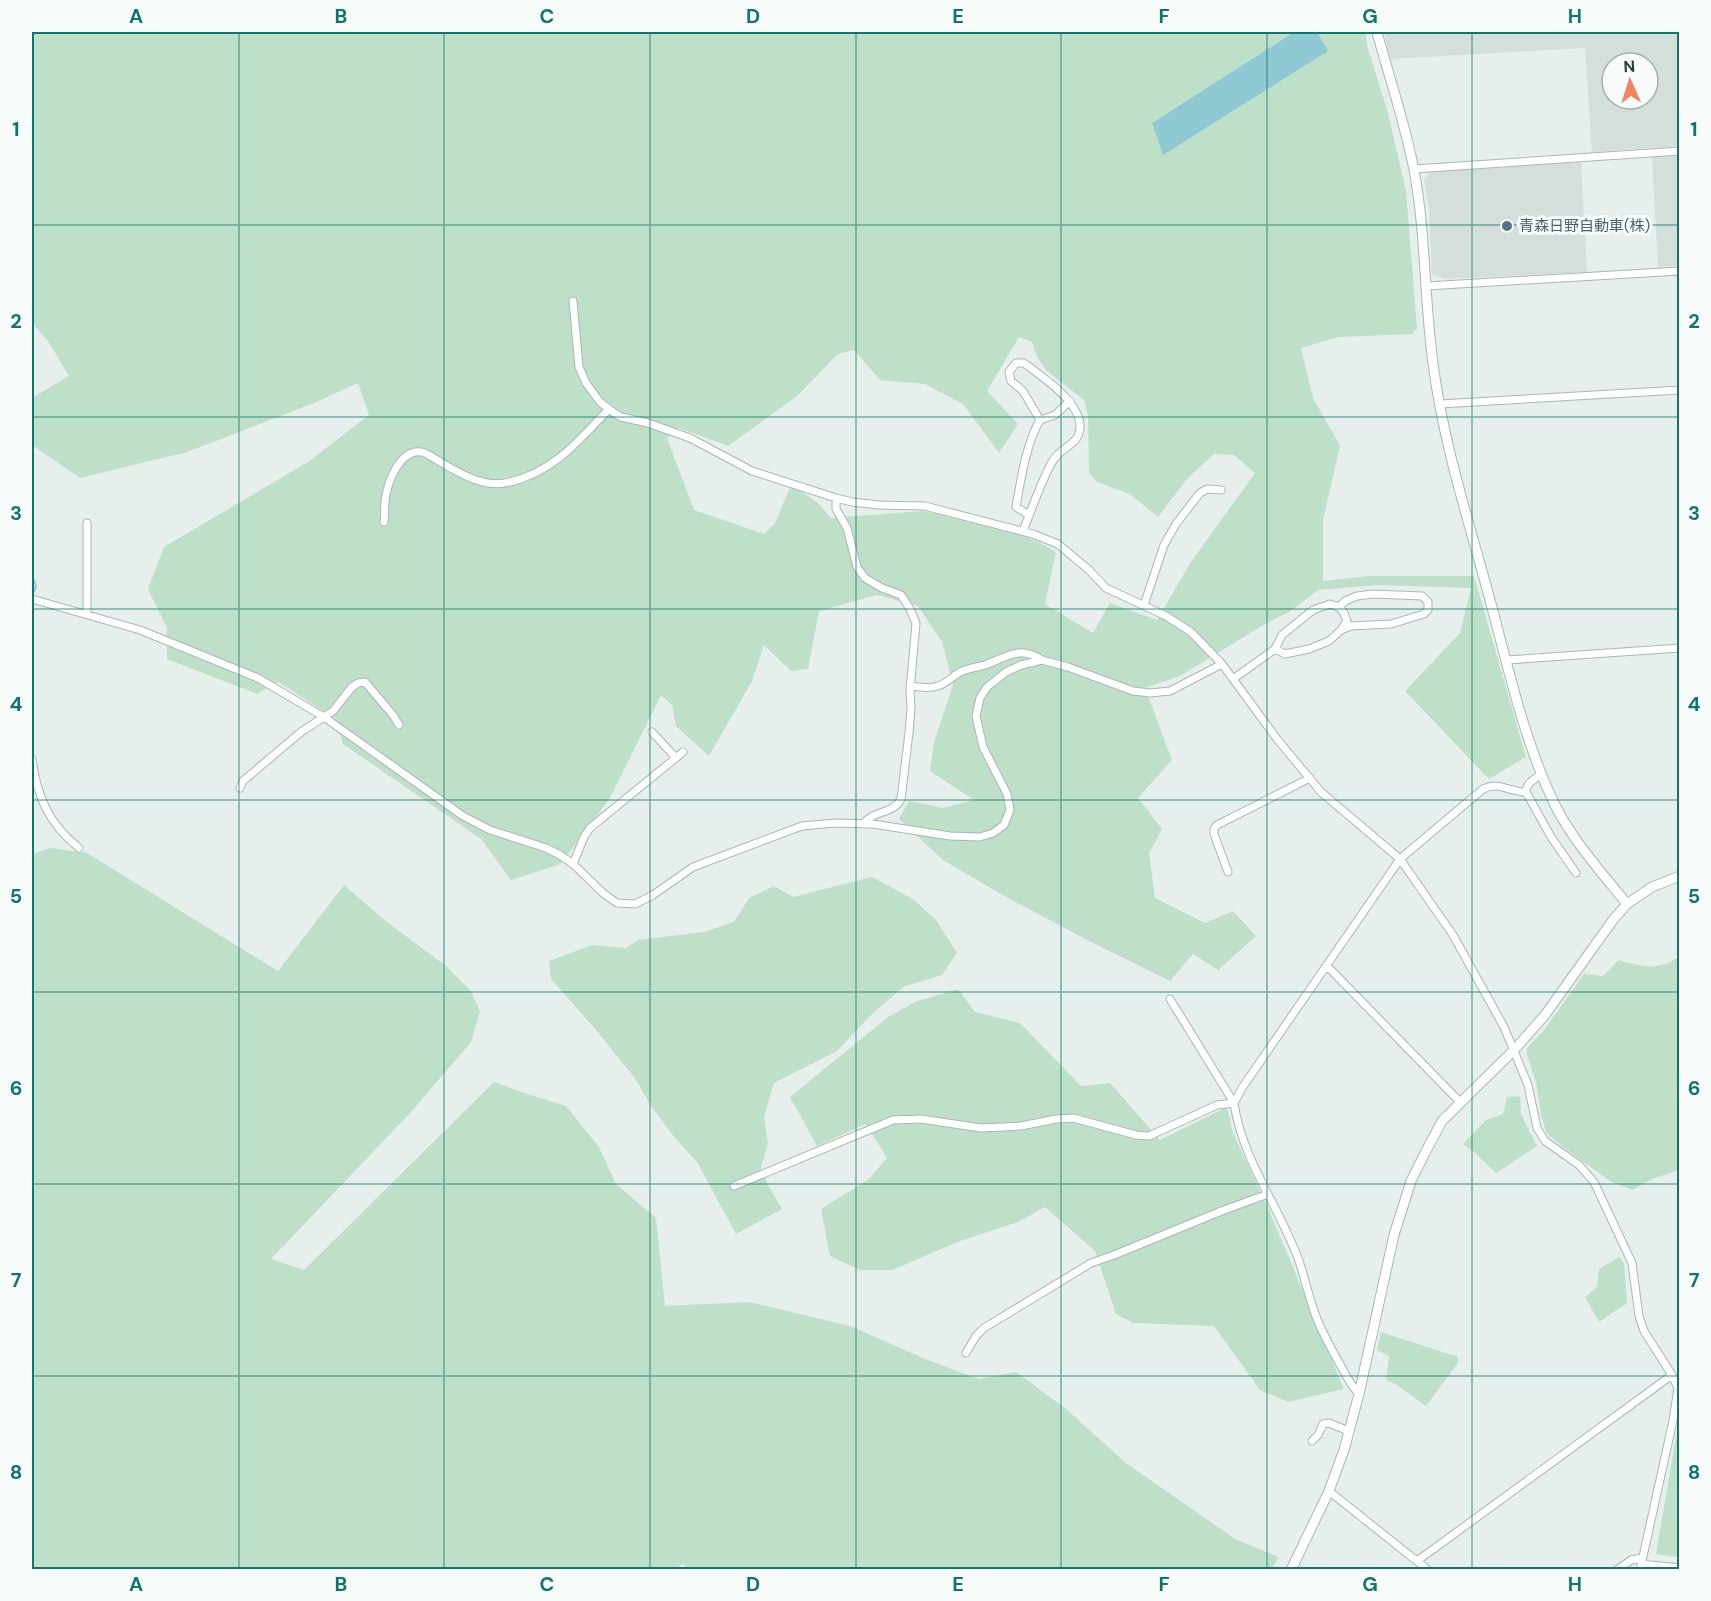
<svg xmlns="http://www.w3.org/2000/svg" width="1711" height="1601" viewBox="0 0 1711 1601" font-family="'DM Sans','Noto Sans JP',sans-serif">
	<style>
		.built { fill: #d4dfda; fill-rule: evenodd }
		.green { fill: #bfe0c8; fill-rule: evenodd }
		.water { fill: #8ec9d4 }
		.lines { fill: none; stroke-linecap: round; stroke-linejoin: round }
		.stream { stroke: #8ec9d4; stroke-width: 2 }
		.street-casing { stroke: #a8b8b2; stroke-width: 9 }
		.secondary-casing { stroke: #a4bbb3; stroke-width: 11 }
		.street { stroke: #fff; stroke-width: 7 }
		.secondary { stroke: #fff; stroke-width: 9 }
		.grid { fill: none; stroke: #0f766e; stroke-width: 1.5; stroke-opacity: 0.55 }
		.service-dot { fill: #5c6f8a; stroke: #f7fbf9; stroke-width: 2 }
		.labels { text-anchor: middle; stroke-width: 6; stroke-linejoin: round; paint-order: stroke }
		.service-label { font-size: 15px; fill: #4e5e75; stroke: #f7fbf9; text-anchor: start }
		.neatline { fill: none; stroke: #0f766e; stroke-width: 2 }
		.grid-label { font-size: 20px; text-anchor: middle; font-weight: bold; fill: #0f766e }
	</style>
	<rect width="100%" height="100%" fill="#e6efeb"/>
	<!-- built -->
	<path class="built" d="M1384 32H1679V146L1592 152 1585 48 1391 59 1389 54ZM1612 63H1648V99H1612Z
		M1679 155V266L1658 267 1652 157Z
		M1581 162 1587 272 1444 279 1432 274 1429 209 1424 180 1430 172Z"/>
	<!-- green -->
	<path class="green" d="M32 32H1294L1152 123 1327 51 1317 32H1365L1368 49 1388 113 1406 191 1417 328 1412 334 1338 337 1301 348 1313 398 1340 446 1323 520V581L1370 576H1474L1526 757 1489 779 1405 691 1460 633 1471 588 1379 585 1318 590 1289 612 1265 624 1180 676 1145 688 1172 760 1138 798 1162 829 1149 853 1155 898 1205 923 1233 911 1256 936 1218 970 1193 954 1170 981 1093 943 1006 897 943 860 899 819 909 801 943 808 974 800 930 771 934 742 953 685 942 642 918 606 877 595 819 611 808 669 791 671 764 645 752 681 709 756 676 726 672 705 661 695 610 798 561 864 511 880 481 839 343 744 335 718 278 682 257 694 167 659V628L148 589 164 547 308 462 369 415 358 383 314 403 187 452 80 478 32 445V398L69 376 48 341 32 323ZM1019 337 1032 342 1037 357 1047 371 1084 400 1088 415 1089 473 1097 482 1130 494 1158 517 1187 479 1214 454 1234 455 1255 473 1191 562 1157 620 1110 603 1093 633 1045 604 1056 552 1039 542 999 525 923 511 831 518 817 502 791 485 775 523 764 534 694 510 667 438 679 428 728 446 797 396 838 354 854 350 880 380 925 384 963 404 999 453 1018 424 987 391Z
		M50 848 87 853 278 971 344 885 387 922 446 966 470 990 480 1011 471 1042 411 1112 271 1259 304 1270 494 1082 524 1093 566 1106 599 1147 616 1184 656 1218 665 1306 749 1302 850 1326 930 1361 979 1379 1016 1372 1066 1409 1126 1463 1235 1539 1279 1557 1272 1569 688 1570 683 1564 673 1570 32 1569V854Z
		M872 877 913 899 936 920 957 953 942 975 903 987 869 1017 837 1051 774 1083 764 1117 768 1143 761 1167 768 1185 782 1209 736 1234 697 1162 675 1138 651 1106 636 1080 597 1031 551 979 549 961 592 945 626 948 638 940 704 932 734 922 749 898 774 886 793 897Z
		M1679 957V1172L1676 1171 1652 1179 1632 1190 1610 1181 1559 1144 1546 1132 1541 1115 1536 1082 1527 1055V1048L1544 1030 1584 974 1603 976 1619 960C1642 967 1658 971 1679 957Z
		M958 989 975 1012 1020 1023 1081 1086 1110 1083 1160 1140 1227 1107 1233 1133 1269 1210 1344 1389 1288 1402 1260 1390 1214 1326 1133 1323 1116 1314 1095 1251 1045 1207 1018 1222 960 1241 892 1270H860L830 1256 821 1209 869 1179 887 1158 866 1124 817 1146 790 1097 888 1017 915 1002Z
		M1520 1096 1521 1114 1537 1146 1496 1173 1473 1151 1463 1144 1486 1120 1503 1114 1507 1097Z
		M1619 1257 1624 1263 1627 1303 1599 1322 1585 1297 1597 1287 1599 1269Z
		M1381 1332 1458 1357V1363L1426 1406 1397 1385 1386 1380 1389 1356 1377 1350Z
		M1679 1420 1680 1525 1677 1557 1656 1554Z"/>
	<!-- water -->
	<path class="water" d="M1294 32H1317L1328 51 1163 155 1152 123Z"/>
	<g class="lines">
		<!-- stream -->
		<path class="stream" d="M32 575 36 586 32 596"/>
		<defs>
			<path id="street" d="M1414 169 1680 151
				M1426 286 1680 271
				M573 301 579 367 586 383 600 402 613 412 621 417 648 423 690 438 752 471 836 498 852 502 879 505 925 506 1033 534 1058 544 1089 570 1106 588 1166 616 1191 632 1222 664 1277 739 1321 792 1400 859 1453 935 1504 1027 1528 1085 1537 1128 1545 1141 1579 1165 1594 1182 1632 1263 1639 1316 1644 1331 1672 1375 1678 1388 1673 1421 1640 1570
				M1440 404 1680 390
				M836 498V509L847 528 857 567 865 578 882 588 901 595 910 609 916 623 910 690 911 707 909 733 901 799C894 814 873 810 863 824
				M1029 515 1016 507C1021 479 1026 444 1040 420L1055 415 1070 401
				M384 522C385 513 384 504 386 495 389 479 401 449 421 452 426 452 433 458 437 460 459 473 484 489 510 482 555 471 578 441 609 409
				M87 523V614
				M1023 531C1032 509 1040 484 1052 462 1059 449 1072 447 1078 436 1091 408 1042 377 1024 363H1016L1009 372 1011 381 1023 391 1040 420
				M32 599 140 630 258 678 324 717 463 816 490 830 546 848 560 855 573 864 603 893 617 903 635 904 653 895 693 867 802 826 835 823 873 824 950 836 980 837 993 833 1004 825 1010 810 1007 794 983 747 976 716 980 698 987 687 1006 672 1021 665 1042 660 1068 667 1133 691 1150 693 1170 691 1222 664
				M1144 605 1164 545 1176 524 1200 493 1207 489 1221 490
				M1339 607 1345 601 1357 596 1373 594 1422 596 1428 602V610L1424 614 1391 624 1351 626 1341 630
				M1507 660 1680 648
				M1233 679 1275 649 1282 635 1313 610 1330 604 1339 607 1344 613 1347 621 1341 630 1329 641 1309 649 1285 654 1275 649
				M910 686C920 687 929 689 938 686 947 683 954 675 962 671 970 668 978 667 985 665 1008 657 1018 645 1042 660
				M652 732 676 758
				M32 759C37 797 49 824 79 848
				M1541 774C1535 779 1526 783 1526 792L1551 837 1576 873
				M240 788 243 781 301 732 333 711 352 687 358 683 365 682 393 715 399 725
				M573 864 584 837 590 828 683 752
				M1228 872 1214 834V829L1217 825 1310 778
				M1327 966 1461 1103
				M1170 999 1234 1103C1242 1159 1278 1205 1298 1258 1305 1278 1309 1299 1317 1319 1324 1336 1333 1352 1342 1368 1347 1378 1352 1386 1359 1394
				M1234 1103 1242 1088 1400 859 1483 789C1500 781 1508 792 1526 792
				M734 1186 893 1120 921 1119 981 1128 1021 1126 1056 1119 1073 1118 1136 1135 1149 1136 1217 1105 1234 1103
				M966 1353 976 1336 984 1328 1091 1263 1114 1255 1224 1210 1268 1194
				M1312 1441 1318 1435 1323 1424 1329 1423 1349 1431
				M1329 1491 1428 1570
				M1417 1561 1672 1375
				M1641 1564 1680 1568
				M1617 1570 1631 1560 1642 1558"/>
			<path id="secondary" d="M1377 32C1389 77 1405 123 1414 170 1426 233 1424 298 1433 363 1443 443 1469 522 1490 600 1509 670 1524 742 1556 807 1574 842 1602 873 1627 904
				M1291 1570 1329 1491 1344 1450 1359 1394 1394 1235 1411 1181 1427 1149 1442 1121 1514 1050 1545 1015 1613 920 1627 904 1652 887 1680 876"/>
		</defs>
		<!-- street casing -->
		<use href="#street" class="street-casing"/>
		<!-- secondary casing -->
		<use href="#secondary" class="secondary-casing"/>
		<!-- street -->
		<use href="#street" class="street"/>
		<!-- secondary -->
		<use href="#secondary" class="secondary"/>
	</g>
	<!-- grid -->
	<path class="grid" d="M239 32V1570M444 32V1570M650 32V1570M856 32V1570M1061 32V1570M1267 32V1570M1472 32V1570M32 225H1680M32 417H1680M32 609H1680M32 800H1680M32 992H1680M32 1184H1680M32 1376H1680"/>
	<!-- markers -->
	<circle class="service-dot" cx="1507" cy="226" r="6"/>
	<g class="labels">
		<!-- service labels -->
		<g class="service-label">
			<text x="1519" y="231">青森日野自動車(株)</text>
		</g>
	</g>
	<!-- border -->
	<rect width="1711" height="1601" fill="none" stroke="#f7fbf9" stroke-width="66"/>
	<!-- north arrow -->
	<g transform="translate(1630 81) rotate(357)"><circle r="28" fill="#f7fbf9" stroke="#a3b1ad" stroke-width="1.5"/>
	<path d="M0-4.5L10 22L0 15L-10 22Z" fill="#f4845f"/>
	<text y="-9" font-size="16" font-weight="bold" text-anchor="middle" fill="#24423a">N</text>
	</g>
	<rect x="33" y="33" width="1645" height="1535" class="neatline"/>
	<g class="grid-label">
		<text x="136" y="23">A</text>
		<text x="341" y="23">B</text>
		<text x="547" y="23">C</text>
		<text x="753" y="23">D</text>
		<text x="958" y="23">E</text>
		<text x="1164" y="23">F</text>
		<text x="1370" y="23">G</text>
		<text x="1575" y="23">H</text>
		<text x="16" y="136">1</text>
		<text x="1694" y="136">1</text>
		<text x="16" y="328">2</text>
		<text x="1694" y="328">2</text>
		<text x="16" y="520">3</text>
		<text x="1694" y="520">3</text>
		<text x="16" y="711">4</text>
		<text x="1694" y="711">4</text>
		<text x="16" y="903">5</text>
		<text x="1694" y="903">5</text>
		<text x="16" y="1095">6</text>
		<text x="1694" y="1095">6</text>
		<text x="16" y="1287">7</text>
		<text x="1694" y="1287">7</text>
		<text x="16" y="1479">8</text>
		<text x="1694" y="1479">8</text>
		<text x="136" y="1591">A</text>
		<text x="341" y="1591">B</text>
		<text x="547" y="1591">C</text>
		<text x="753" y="1591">D</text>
		<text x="958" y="1591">E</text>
		<text x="1164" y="1591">F</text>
		<text x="1370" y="1591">G</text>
		<text x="1575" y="1591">H</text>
	</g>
</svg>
